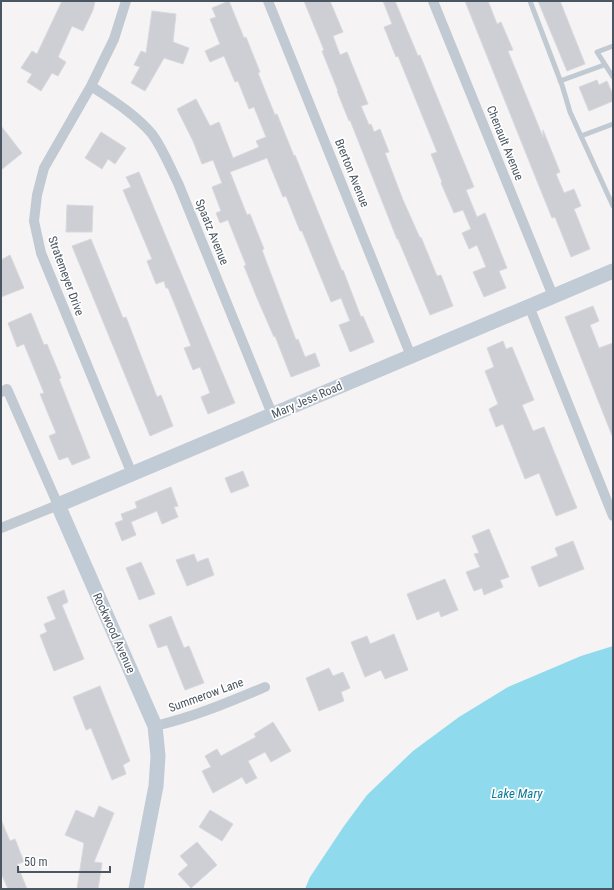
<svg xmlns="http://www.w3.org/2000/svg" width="614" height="890" viewBox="0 0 614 890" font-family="'Roboto Condensed',sans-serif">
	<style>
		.water { fill: #90daee }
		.building { fill: #cdcfd5; stroke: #d7d9de }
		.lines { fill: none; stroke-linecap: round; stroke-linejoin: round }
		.lane { stroke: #c1cad2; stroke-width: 5 }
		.street { stroke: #c1cad2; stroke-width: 10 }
		.secondary { stroke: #c1cbd6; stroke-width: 15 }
		.labels { text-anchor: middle; stroke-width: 3.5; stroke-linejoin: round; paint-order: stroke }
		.street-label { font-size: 12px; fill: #4a5661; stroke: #fff }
		.water-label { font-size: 13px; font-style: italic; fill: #0c7c9b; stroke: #fff }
	</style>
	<rect width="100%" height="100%" fill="#f5f3f3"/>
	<!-- water -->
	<path class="water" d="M613 646V889H305L310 877 344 826 367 795 413 751 459 717 508 687 581 656Z"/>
	<!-- building -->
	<path class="building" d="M62 1H95L93 10 83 31 72 26 58 57 66 62 58 76 52 73 41 91 27 82 32 74 21 68 32 51 37 54Z
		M229 1 244 38 246 37 260 72 258 73 275 115 277 114 294 156 295 155 342 271 343 270 361 317 363 316 374 342 350 352 339 325 350 321 341 298 331 302 302 231H300L286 196 283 197 267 158 230 172 247 215 250 214 264 249 262 250 296 340 298 339 305 357 315 353 320 366 291 377 275 336 274 337 257 298 244 266 246 265 228 220 220 223 216 213 221 211 212 187 222 183 213 160 202 164 193 141 177 109 196 99 210 126 219 122 233 158 259 147 256 141 266 137 254 107 249 109 238 81 235 82 224 56 210 62 205 51 220 44 210 19 216 17 212 8Z
		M304 1H330L343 32 333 36 340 55 347 52 368 104 361 106 369 125 371 124 374 132 380 129 389 152 385 153 403 200 420 238 421 237 437 276 441 275 453 306 430 315 398 239H397L350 120 349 121 337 91H338L322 51 324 50Z
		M383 1H395L418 56 420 55 474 187 466 190 477 217 485 213 507 268 499 271 506 288 484 297 473 272 486 267 477 245 469 249 462 233 471 229 463 210 454 213 441 183 442 182 431 154 437 152 398 56 396 57 384 27 392 24Z
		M465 1H488L497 24 501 22 513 50 508 51 543 137V130L560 172 556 174 564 193 574 189 581 206 574 209 590 249 571 257 555 217 552 218 537 181Z
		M538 1H560L585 64 567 71Z
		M152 11 176 14 173 42 189 48 183 64 164 58 145 91 131 83 140 67 134 65 141 51 146 53Z
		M597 80 599 85 607 81 613 95V101L589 111 579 87Z
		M1 126 22 153 1 170Z
		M101 132 126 148 115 164 108 159 102 169 85 158Z
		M139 172 235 403 208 414 201 397 210 393 200 367 193 370 184 348 191 346 177 310 168 288H166L164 281 156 284 147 261 152 259 123 190 131 187 126 177Z
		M67 205 93 206 92 232H66Z
		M91 239 123 318 126 317 157 397 161 395 173 426 150 436 72 246Z
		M10 255 24 288 1 297V260Z
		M593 306 599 321 590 325 599 348 613 343V438L565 317Z
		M31 313 44 345 47 344 61 378 59 379 90 458 72 465 68 457 59 460 49 436 56 433 40 394 44 393 24 344 17 347 8 323Z
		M503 341 506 349 512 347 534 400 522 405 533 431 544 427 577 508 556 516 539 473 525 479 503 424 496 427 489 409 498 404 485 371 494 367 487 348Z
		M243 471 249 486 231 493 225 478Z
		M171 487 178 506 174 507 178 517 162 524 157 511 131 522 136 535 122 541 115 523 123 520 121 514 137 508 135 502Z
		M489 529 509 577 500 580 503 587 484 595 482 588 474 591 466 572 480 567 474 554 479 553 472 536Z
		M573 541 584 569 539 587 531 567 558 556 555 548Z
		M194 554 197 562 208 558 214 575 187 586 176 560Z
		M141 562 155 594 139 600 126 568Z
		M445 579 458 610 441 617 439 611 417 620 407 594Z
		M64 590 68 602 62 605 84 659 54 671 40 635 47 632 44 624 56 619 47 597Z
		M171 616 184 648 189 646 204 683 185 690 167 645 158 648 149 625Z
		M394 634 408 670 385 679 381 670 365 677 351 642 367 636 370 644Z
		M329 668 333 676 343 672 350 688 341 692 344 701 319 711 306 678Z
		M100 686 130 761 123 765 126 774 112 780 91 728 86 730 73 697Z
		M273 722 291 751 271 762 265 752 248 761 257 778 246 784 242 777 213 793 202 771 211 767 205 756 217 749 221 756 256 737 254 734Z
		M99 806 114 813 94 862 102 863 98 889H77L84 843 65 835 76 810 94 818Z
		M210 810 233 824 222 841 199 827Z
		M1 820 10 841 15 839 24 862 17 864 27 889H8L1 873Z
		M197 842 217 865 191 888 178 874 188 865 180 856Z"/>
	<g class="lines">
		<!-- lane -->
		<path class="lane" d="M530 1 562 85 570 112 613 206
			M613 46 597 52 613 77
			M560 81 604 65
			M581 136 613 124"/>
		<!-- street -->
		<path class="street" d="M126 1 114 39 91 86 44 168 37 195 34 221 41 253 132 474
			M268 1 411 356
			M433 1 553 296
			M91 86C112 100 135 114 152 134 163 149 170 167 178 183L272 414
			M529 306 613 516
			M1 392 7 389 58 505 1 528
			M155 726C194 717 229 702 265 687"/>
		<!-- secondary -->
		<path class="secondary" d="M136 889 156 786 158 756 155 726 58 505 613 271"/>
	</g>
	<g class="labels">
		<!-- street labels -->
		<g class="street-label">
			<text transform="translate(505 143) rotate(68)" y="4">Chenault Avenue</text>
			<text transform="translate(352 173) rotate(68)" y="4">Brerton Avenue</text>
			<text transform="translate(212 232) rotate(68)" y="4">Spaatz Avenue</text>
			<text transform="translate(66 276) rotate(70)" y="4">Stratemeyer Drive</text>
			<text transform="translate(307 400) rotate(-23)" y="4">Mary Jess Road</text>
			<text transform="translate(114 633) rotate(66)" y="4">Rockwood Avenue</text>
			<text transform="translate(206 695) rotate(-20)" y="4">Summerow Lane</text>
		</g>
		<!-- water labels -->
		<g class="water-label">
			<text x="517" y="798">Lake Mary</text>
		</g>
	</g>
	<!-- border -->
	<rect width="614" height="890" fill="none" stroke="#4a5661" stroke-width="4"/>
	<!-- scale -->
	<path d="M18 866v6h92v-6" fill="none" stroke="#4a5661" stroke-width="2"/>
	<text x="24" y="866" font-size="12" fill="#4a5661" stroke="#ffffff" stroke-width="3" paint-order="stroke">50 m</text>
</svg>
